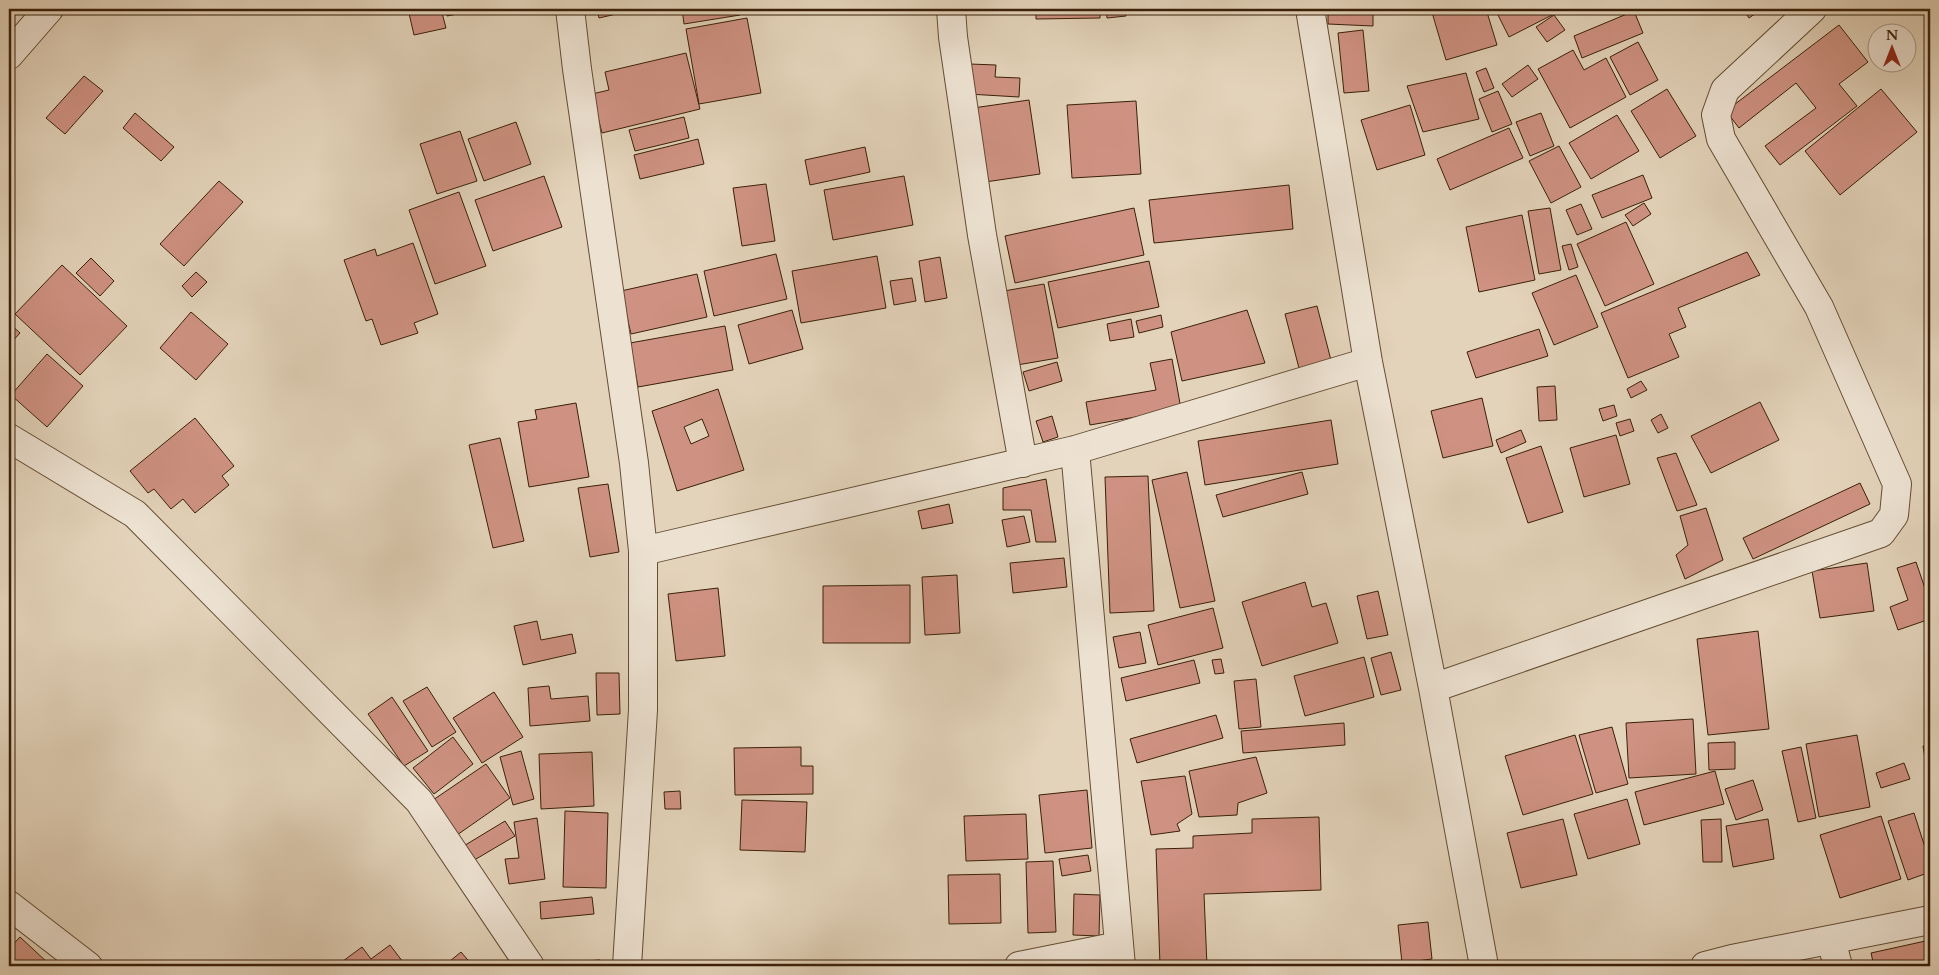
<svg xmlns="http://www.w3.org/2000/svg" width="1939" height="975" viewBox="0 0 1939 975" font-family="Cardo,serif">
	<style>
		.building { fill: #cf9282; stroke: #3a2008; fill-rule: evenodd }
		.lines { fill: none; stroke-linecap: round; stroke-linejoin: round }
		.street-casing { stroke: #644d34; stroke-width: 30 }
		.street { stroke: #ede2d2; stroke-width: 28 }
	</style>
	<rect width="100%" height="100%" fill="#e3d3ba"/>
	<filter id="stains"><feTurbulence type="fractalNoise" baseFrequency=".004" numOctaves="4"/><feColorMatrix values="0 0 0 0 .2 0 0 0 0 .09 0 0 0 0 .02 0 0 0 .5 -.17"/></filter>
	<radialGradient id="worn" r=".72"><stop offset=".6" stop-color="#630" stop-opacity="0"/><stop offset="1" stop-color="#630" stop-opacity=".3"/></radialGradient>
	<!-- building -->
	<path class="building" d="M408 9H441L446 28 414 35Z
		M445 9H483L447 16Z
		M597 9H638L599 18Z
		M682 9H739L740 15 684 24Z
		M1036 9H1100V18L1036 19Z
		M1106 9H1125L1126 16 1107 18Z
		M1328 9H1373V26L1328 24Z
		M1431 9H1486L1497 45 1446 60Z
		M1495 9H1552L1554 14 1509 37Z
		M1743 9H1762L1749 18Z
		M1634 11 1643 33 1582 58 1574 36Z
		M1554 15 1565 30 1547 42 1536 27Z
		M747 18 761 93 699 104 686 29Z
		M1839 25 1868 62 1839 84 1857 106 1780 165 1765 146 1816 108 1796 83 1739 128 1726 111Z
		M1363 30 1369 91 1344 93 1338 33Z
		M1638 42 1658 80 1630 95 1610 57Z
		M1573 50 1584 70 1606 58 1626 97 1570 128 1538 69Z
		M686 53 700 109 602 133 592 94 609 90 605 72Z
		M970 64 996 65 995 77 1020 78 1019 97 968 94Z
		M1528 65 1538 79 1512 97 1502 84Z
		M1486 68 1494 88 1484 92 1476 72Z
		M1466 73 1479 119 1423 132 1407 86Z
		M84 76 103 91 65 134 46 118Z
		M1667 89 1696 136 1660 158 1631 111Z
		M1881 89 1917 132 1840 195 1805 151Z
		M1498 91 1512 124 1492 132 1479 99Z
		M1029 100 1040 174 985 182 973 108Z
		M1136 101 1141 174 1072 178 1067 105Z
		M1410 105 1425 155 1377 170 1361 120Z
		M135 113 174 147 161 161 123 128Z
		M1541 113 1554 146 1530 156 1516 122Z
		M1617 115 1639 151 1591 179 1569 143Z
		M684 117 689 138 635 151 629 130Z
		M516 122 531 164 484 181 468 139Z
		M1509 128 1523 158 1450 190 1437 159Z
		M460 131 477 181 437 194 420 144Z
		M698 139 704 164 640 179 634 155Z
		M1559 146 1581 187 1551 203 1529 161Z
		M865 147 870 172 810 185 805 160Z
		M1643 175 1652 198 1602 218 1592 195Z
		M544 176 562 227 493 251 475 200Z
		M904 176 913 225 833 240 824 190Z
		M219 181 243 202 184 266 160 244Z
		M766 184 775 241 742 246 733 188Z
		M1289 185 1293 229 1154 243 1149 200Z
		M459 192 486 266 435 284 409 210Z
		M1644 203 1651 214 1633 226 1625 215Z
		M1581 204 1592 229 1577 235 1566 210Z
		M1134 208 1144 255 1015 283 1005 236Z
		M1550 208 1561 270 1539 274 1528 211Z
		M1522 215 1535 280 1479 292 1466 227Z
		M1626 222 1654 284 1605 306 1577 244Z
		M413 243 438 314 414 323 418 333 381 345 372 319 366 321 344 260 375 249 377 256Z
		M1571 244 1578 267 1569 270 1562 246Z
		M1747 252 1760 275 1678 308 1686 327 1669 334 1679 357 1628 378 1601 313Z
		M776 254 787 299 714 316 704 271Z
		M877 256 886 308 801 323 792 271Z
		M940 257 947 298 925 302 919 261Z
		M91 258 114 281 100 296 76 273Z
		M1149 261 1159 307 1058 328 1048 282Z
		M62 265 127 326 80 375 15 314Z
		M196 272 207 282 192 297 182 286Z
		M697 274 707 317 631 334 621 291Z
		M1576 275 1598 327 1554 345 1532 293Z
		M912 278 916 301 894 305 890 281Z
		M1044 284 1058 358 1017 365 1004 291Z
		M1317 306 1333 368 1301 376 1285 314Z
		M792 310 803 349 749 364 738 325Z
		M1247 310 1265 363 1182 381 1171 332Z
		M191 312 228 344 196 380 160 348Z
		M1161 315 1163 327 1139 333 1136 321Z
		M1131 319 1134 337 1110 341 1107 324Z
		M9 323 20 333 9 345Z
		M725 326 733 370 638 387 630 343Z
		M1539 329 1548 356 1476 378 1467 352Z
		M47 354 83 386 47 427 11 395Z
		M1172 359 1181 409 1090 425 1086 402 1156 390 1150 363Z
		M1057 362 1062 381 1029 391 1023 372Z
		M1641 381 1647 390 1631 398 1627 389Z
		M1555 386 1557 420 1539 421 1537 387Z
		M718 389 744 470 677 491 652 411ZM702 419 709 436 691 444 684 427Z
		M1482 398 1493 446 1443 458 1431 411Z
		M1760 402 1779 440 1711 473 1691 436Z
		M576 403 589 477 529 487 518 422 537 419 535 410Z
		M1614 405 1617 416 1603 421 1599 409Z
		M1661 414 1668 428 1658 433 1651 420Z
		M1052 416 1058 437 1043 442 1036 421Z
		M195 418 234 466 222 476 229 485 195 513 183 499 171 509 154 489 148 493 130 471Z
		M1630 419 1634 431 1620 436 1616 423Z
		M1331 420 1338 464 1205 485 1198 441Z
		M1521 430 1526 442 1501 453 1496 440Z
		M1616 435 1630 484 1584 497 1570 448Z
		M500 438 524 541 493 548 469 445Z
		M1541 446 1563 512 1528 523 1506 458Z
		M1676 453 1697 505 1677 511 1657 458Z
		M1187 472 1215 601 1180 608 1152 480Z
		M1302 472 1308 494 1223 517 1216 495Z
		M1148 476 1154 611 1110 613 1105 477Z
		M1046 479 1056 542H1036L1031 510H1003V488Z
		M1860 483 1870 504 1753 559 1743 538Z
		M608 484 619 552 590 557 578 488Z
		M949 504 953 523 922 529 918 511Z
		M1706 508 1723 560 1685 579 1676 555 1688 545 1680 516Z
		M1024 516 1030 542 1007 547 1002 520Z
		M1064 558 1067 587 1013 593 1010 563Z
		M1916 562 1930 603V619L1898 630 1890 607 1908 600 1897 568Z
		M1867 563 1874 611 1820 618 1812 571Z
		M957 575 960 633 925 635 922 577Z
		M1305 582 1312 607 1326 603 1338 643 1262 666 1242 602Z
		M910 585V643H823V586Z
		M718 588 725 656 676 661 668 594Z
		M1378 591 1388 635 1367 639 1357 596Z
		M1213 608 1223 648 1158 665 1148 625Z
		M537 621 541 640 572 634 576 653 523 665 514 626Z
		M1758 631 1769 729 1708 735 1697 639Z
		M1140 632 1146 663 1119 668 1113 637Z
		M1391 652 1401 690 1381 695 1371 658Z
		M1364 657 1374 697 1305 716 1294 676Z
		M1221 659 1224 673 1215 674 1212 660Z
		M1194 660 1200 683 1126 701 1121 678Z
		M596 673H619L620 714 597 715Z
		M1256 679 1261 727 1239 729 1234 681Z
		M549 686 551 699 588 696 590 721 530 726 528 688Z
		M427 687 456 732 432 747 403 701Z
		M494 692 523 737 482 763 453 718Z
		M392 697 428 751 404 766 368 714Z
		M1216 715 1223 738 1137 763 1130 739Z
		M1693 719 1696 774 1629 778 1626 723Z
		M1344 723 1345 745 1243 753 1241 731Z
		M1612 727 1628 784 1596 793 1579 735Z
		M1575 735 1593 794 1523 815 1505 756Z
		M1857 735 1870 807 1819 817 1806 744Z
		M453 737 473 764 434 794 413 768Z
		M1735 742V769L1709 770 1708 743Z
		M1930 745V788L1923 746Z
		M801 747V766H813V794L735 795 734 748Z
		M1801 747 1816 818 1798 822 1782 751Z
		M521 751 534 799 513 805 500 757Z
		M592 752 594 806 541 809 539 754Z
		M1256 757 1267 793 1238 803 1237 815 1199 817 1189 771Z
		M1904 763 1910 779 1881 788 1876 773Z
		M486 764 510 798 457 835 433 800Z
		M1715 771 1724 804 1644 825 1635 792Z
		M1185 776 1192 814 1177 824 1180 831 1151 835 1141 781Z
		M1753 780 1763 810 1736 820 1725 789Z
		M1087 790 1092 848 1045 853 1039 795Z
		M680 791 681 809H665L664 792Z
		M1627 799 1640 844 1588 859 1574 814Z
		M742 800 807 802 805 852 740 850Z
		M565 811 608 813 606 888 563 887Z
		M1914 813 1930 863V872L1908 880 1888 821Z
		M1026 814 1028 859 966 861 964 816Z
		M1881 816 1901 879 1840 898 1820 835Z
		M1319 817 1321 890 1204 894 1207 966H1160L1156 849 1193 848V836L1252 833V819Z
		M537 818 545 879 509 884 505 859 519 858 514 822Z
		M1563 819 1577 875 1521 888 1507 833Z
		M1721 819 1722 862H1703L1701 820Z
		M1768 819 1774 859 1733 867 1726 826Z
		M505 821 515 836 471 862 462 847Z
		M1088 855 1091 871 1062 876 1059 859Z
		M1053 861 1056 932 1028 933 1026 862Z
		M1000 874 1001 923 949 924 948 875Z
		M1074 894 1100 895 1099 936 1073 935Z
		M592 897 594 914 541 919 540 902Z
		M1428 922 1432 959 1402 963 1398 925Z
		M20 937 48 963 45 966H9V949Z
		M1930 940V960L1901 966H1874L1871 953Z
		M390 945 406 966H341L339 964 362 947 371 959Z
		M461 952 473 966H444Z
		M600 960V966H551V963Z"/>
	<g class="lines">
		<defs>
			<path id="street" d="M570 9 577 69 634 463 643 551V710L627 966
				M951 9 953 37 982 235 1023 463
				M1310 9 1368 362 1433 688 1484 966
				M9 55 49 9
				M9 438 135 514 419 801 530 966
				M1075 450 1121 966
				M643 551 1075 450 1368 362
				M1433 688 1881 533 1894 515 1897 484 1819 307 1721 139 1716 115 1725 90 1812 9
				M9 905 88 966
				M1831 940 1838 966
				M1019 966 1119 946
				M1705 966 1732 959 1930 920"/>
		</defs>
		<!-- street casing -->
		<use href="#street" class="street-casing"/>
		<!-- street -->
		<use href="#street" class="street"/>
	</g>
	<!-- margin -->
	<rect width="1939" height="975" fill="none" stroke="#e3d3ba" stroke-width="30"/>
	<rect x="10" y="10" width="1919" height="955" fill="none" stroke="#3a2008" stroke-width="2.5"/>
	<rect x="15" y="15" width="1909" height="945" fill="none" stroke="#3a2008"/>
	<!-- north arrow -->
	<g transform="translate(1892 48)"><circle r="24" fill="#ede2d2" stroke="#a59481"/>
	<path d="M0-4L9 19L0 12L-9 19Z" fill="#8f2418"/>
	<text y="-8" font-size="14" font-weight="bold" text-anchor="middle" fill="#3a2008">N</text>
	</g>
	<rect width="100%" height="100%" filter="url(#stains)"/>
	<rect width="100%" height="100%" fill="url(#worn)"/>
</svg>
